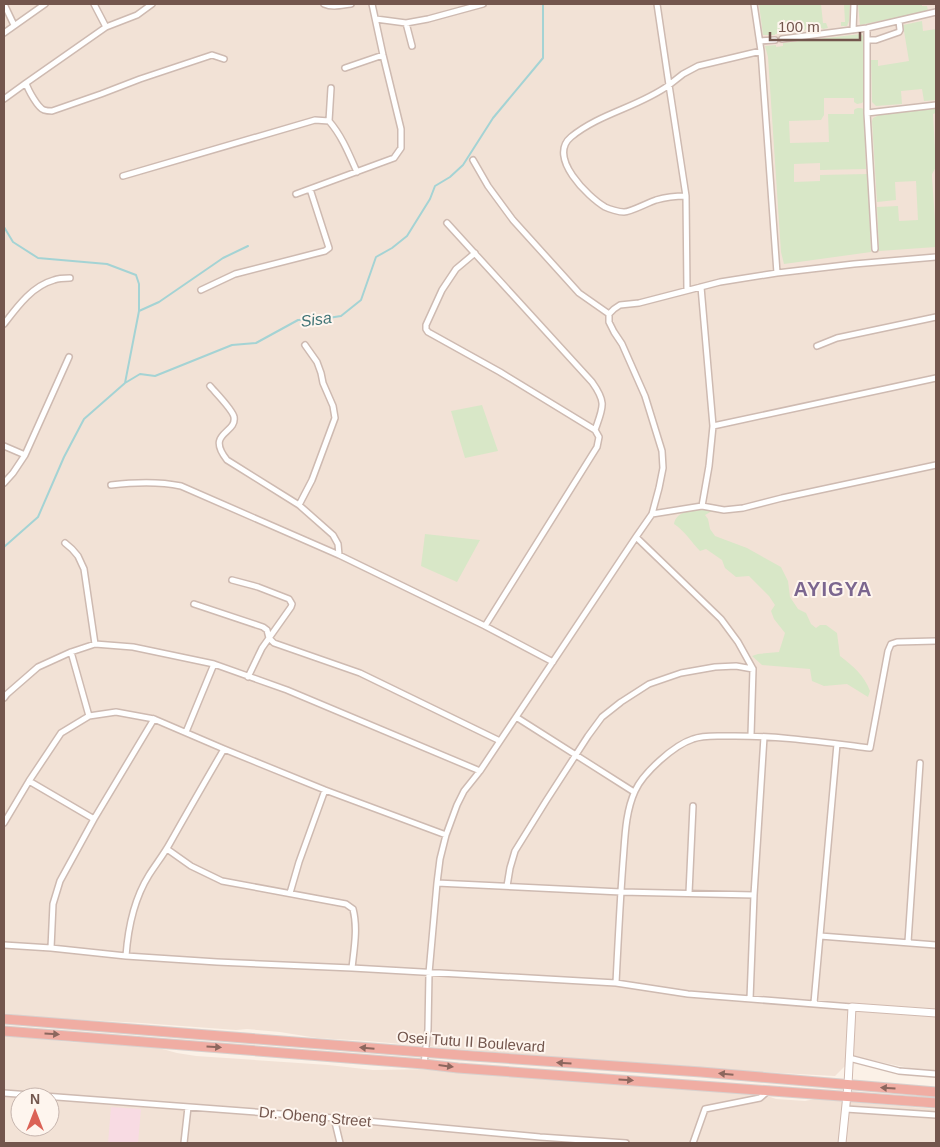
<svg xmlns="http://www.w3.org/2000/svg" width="940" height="1147" viewBox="0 0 940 1147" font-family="Arial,sans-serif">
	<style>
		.residential { fill: #f2e2d6; fill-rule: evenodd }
		.medical { fill: #f8dbe3 }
		.green { fill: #d8e7c7 }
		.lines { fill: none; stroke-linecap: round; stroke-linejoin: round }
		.stream { stroke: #a4d3d4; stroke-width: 2 }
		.street-casing { stroke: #cebab1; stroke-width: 8 }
		.secondary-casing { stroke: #d0b9af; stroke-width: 9 }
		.highway-casing { stroke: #d8d0cd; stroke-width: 11 }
		.street { stroke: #fff; stroke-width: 5 }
		.secondary { stroke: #fff; stroke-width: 7 }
		.highway { stroke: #f0ada3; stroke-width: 9 }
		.oneway { fill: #8c675e }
		.labels { text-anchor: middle; stroke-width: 4; stroke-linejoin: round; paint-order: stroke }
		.street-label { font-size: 15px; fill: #73564d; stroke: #fef5ee }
		.water-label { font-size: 16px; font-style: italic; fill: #427577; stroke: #fef5ee }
		.district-label { font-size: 20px; font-weight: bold; letter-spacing: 1px; fill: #7b668f; stroke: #fef5ee }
	</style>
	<rect width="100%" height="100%" fill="#fbf1e7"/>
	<!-- residential -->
	<path class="residential" d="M4 4H936V1071L914 1069 861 1058 849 1062 835 1076 666 1067 368 1041 317 1038 280 1032 247 1029 236 1030 142 1023 31 1017 4 1013Z
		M4 1035 70 1042 155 1047 177 1053 196 1056 328 1065 373 1070 438 1069 764 1095 776 1099 805 1101 815 1099 936 1109V1143H4ZM20 1097H50V1127H20Z"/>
	<!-- medical -->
	<path class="medical" d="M111 1107 141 1109 138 1143H108Z"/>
	<!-- green -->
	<path class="green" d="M759 4H821L823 23H826L828 28 823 29 820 27 806 29 804 31 775 34V35H763Z
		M844 4H850L849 21 847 26H841V22H845Z
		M858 4H922V6H927L928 11 860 25Z
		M922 21 923 31 936 29V100L924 101 922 89 901 91 902 104 876 106 872 102 871 60H878V66L909 61 903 25Z
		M861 34 864 37 863 102 862 103 857 104 854 102V98H824V115L821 120 789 121 790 143 829 142 828 114H854V110C857 107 861 108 864 109L866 169 820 170V163L794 164V182L820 181V175L868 174 871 252 784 264 781 252 768 57 765 46 776 45V47L783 46V43Z
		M936 107V113L933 114 936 167 932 174V177L936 234V247L879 251 877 207 898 206 899 221 918 220 916 181 895 182 896 200 877 202 872 121 873 118 879 115Z
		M482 405 498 451 465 458 451 411Z
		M697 508 714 510 705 515 708 519 710 529 715 536 747 548 781 567 788 581 790 597 798 609 806 613 811 624 816 628 820 625H826L837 633 840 656C853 666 864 675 870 691L868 697 847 684 824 686 812 681 810 669 762 665 752 656 758 654 779 652 785 633 774 619 771 611 775 605 769 596 749 576 736 577 725 568 722 560 706 549 700 551C691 542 685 531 674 524 676 513 687 511 697 508Z
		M425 534 480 540 457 582 421 566Z"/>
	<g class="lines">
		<!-- stream -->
		<path class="stream" d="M4 227 13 242 38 258 107 264 136 275 139 284V311L125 383
			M139 311 159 302 223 258 248 246
			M4 547 38 517 64 457 84 419 125 383 140 374 155 376 232 345 256 343 298 320 322 319 341 316 361 300 376 257 392 248 407 236 430 199 435 186 450 177 463 165 493 118 543 58V4"/>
		<defs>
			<path id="street" d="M4 4 14 25
				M94 4 106 27
				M152 4 137 15 106 27 26 83C28 90 38 108 44 110 47 111 50 111 52 111L101 94 140 79 212 55 224 59
				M324 4C333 8 342 5 351 4
				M657 4 669 85C639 107 600 113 571 137 547 157 588 197 605 207 609 209 619 212 624 212 631 212 647 203 656 200 666 197 676 196 686 196
				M376 19 406 23 428 19 483 4
				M406 23 412 46
				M867 28V113L875 249
				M853 30 854 4
				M4 33 45 4
				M782 39 867 28 936 12
				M867 40H876L899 32 900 30 899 21
				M760 41 775 40
				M345 68 383 55
				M4 99 26 83
				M867 113 936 105
				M329 121 331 88
				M473 160 488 186 513 220 579 293 609 314
				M123 176 315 120 329 121C342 136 349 154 357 172
				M296 194 394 158 401 148V129L383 55 372 4
				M447 223 592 382C607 403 603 407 595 430
				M475 253 456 269 442 290 426 325V329L428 332 500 372 595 430 599 437 597 447 485 626
				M777 273 854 264 936 257
				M701 287 713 426 709 466 702 506
				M201 290 235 274 325 251 329 248 310 189
				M687 290 686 196 669 85 683 74 698 66 761 51
				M4 324C17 307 32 286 54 280 59 278 65 278 70 278
				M817 346 837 338 936 317
				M210 386C215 392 233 410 234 417 237 434 205 432 227 460L299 505 333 535 338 544 339 555
				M713 426 936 378
				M4 446 25 455
				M4 483 13 473 25 455 69 357
				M111 485C135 482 158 481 181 486L339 555 485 626 553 662
				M299 505 312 480 335 418 333 406 323 383 321 373 317 362 305 345
				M652 514 702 506 724 510 743 508 782 498 936 465
				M636 537 721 619 738 642 753 669 751 735
				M65 543 72 549 78 556 84 569 95 644
				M232 580 258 587 289 599 292 604 291 607 262 648 248 677
				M194 604 263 627 267 630 269 638 274 643 360 673 500 741
				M71 652 89 716
				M4 698 7 694 38 667 71 652 95 644 133 647 214 664 287 690 480 771
				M516 717 634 792
				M186 732 214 664
				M29 781 94 819
				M4 823 29 781 61 733 89 716 116 712 154 719 224 749 325 790 446 835
				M167 849 191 866 222 881 346 904 353 909C358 928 354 949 352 968
				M437 883 621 892 754 895
				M507 886 510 868 515 851 546 801 588 736 602 717 621 702 649 684 681 673 715 667 736 666 753 669
				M290 893 299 862 325 790
				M689 893 693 806
				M820 936 936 945
				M908 942 920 763
				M4 945 51 948 126 956 217 962 352 968 616 983 688 994 852 1007
				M51 948 53 904 60 881 94 819 154 719
				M126 956C128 928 134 899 149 875 156 864 164 854 170 843 188 811 206 780 224 749
				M616 983C618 943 620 902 623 862 625 839 625 813 635 791 643 773 674 745 693 739 703 735 715 736 726 736 774 735 822 742 870 748L888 651 891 644 897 642 936 641
				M750 999 754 895 764 737
				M814 1003 837 744
				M849 1058 899 1071 936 1074
				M424 1064 428 1029 429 973 437 883 440 859 446 835 457 805 464 791 480 771 636 537 652 514 659 488 663 468 662 451 645 396 622 344 614 332 609 322V314L614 309 620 305 639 303 720 282 777 273 761 51 754 4
				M4 1093 334 1118 540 1137 626 1143
				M846 1109 936 1115
				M334 1118 340 1143
				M184 1143 188 1107
				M693 1143 705 1109 760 1098 769 1090"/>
			<path id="secondary" d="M842 1143 848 1085 852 1007 936 1013"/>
			<path id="highway" d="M4 1019 473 1056 701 1072 936 1092
				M4 1031 424 1064 458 1068 936 1103"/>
		</defs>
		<!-- street casing -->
		<use href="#street" class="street-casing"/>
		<!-- secondary casing -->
		<use href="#secondary" class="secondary-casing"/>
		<!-- highway casing -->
		<use href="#highway" class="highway-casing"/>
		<!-- street -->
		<use href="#street" class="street"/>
		<!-- secondary -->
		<use href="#secondary" class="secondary"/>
		<!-- highway -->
		<use href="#highway" class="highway"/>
	</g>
	<!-- one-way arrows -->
	<defs><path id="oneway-solid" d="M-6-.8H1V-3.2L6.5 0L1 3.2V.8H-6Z" transform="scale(1.25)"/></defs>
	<g class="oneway">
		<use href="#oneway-solid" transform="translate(52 1034) rotate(4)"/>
		<use href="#oneway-solid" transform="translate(214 1047) rotate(4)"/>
		<use href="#oneway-solid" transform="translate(367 1048) rotate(-175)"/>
		<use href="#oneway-solid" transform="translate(564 1063) rotate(-176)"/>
		<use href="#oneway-solid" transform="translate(446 1066) rotate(7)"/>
		<use href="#oneway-solid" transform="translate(726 1074) rotate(-175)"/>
		<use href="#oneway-solid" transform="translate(626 1080) rotate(4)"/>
		<use href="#oneway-solid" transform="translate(888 1088) rotate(-176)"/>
	</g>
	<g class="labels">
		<!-- street labels -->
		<g class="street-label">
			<text transform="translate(471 1042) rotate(4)" y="5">Osei Tutu II Boulevard</text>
			<text transform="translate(315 1117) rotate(5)" y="5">Dr. Obeng Street</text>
		</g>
		<!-- water labels -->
		<g class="water-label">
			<text transform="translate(316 319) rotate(-8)" y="6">Sisa</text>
		</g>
		<!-- district labels -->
		<g class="district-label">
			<text x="833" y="596">AYIGYA</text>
		</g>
	</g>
	<!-- border -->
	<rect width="940" height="1147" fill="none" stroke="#73564d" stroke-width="10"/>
	<!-- north arrow -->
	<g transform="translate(35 1112)"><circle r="24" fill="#fef5ee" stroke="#c6b5ae"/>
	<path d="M0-4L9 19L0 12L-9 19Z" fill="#db6256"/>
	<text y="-8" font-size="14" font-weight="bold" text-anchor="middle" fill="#73564d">N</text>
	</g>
	<!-- scale -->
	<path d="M770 32v8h90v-8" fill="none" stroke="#73564d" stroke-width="2.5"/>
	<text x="778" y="32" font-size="15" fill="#73564d" stroke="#fef5ee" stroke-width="4" paint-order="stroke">100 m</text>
</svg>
